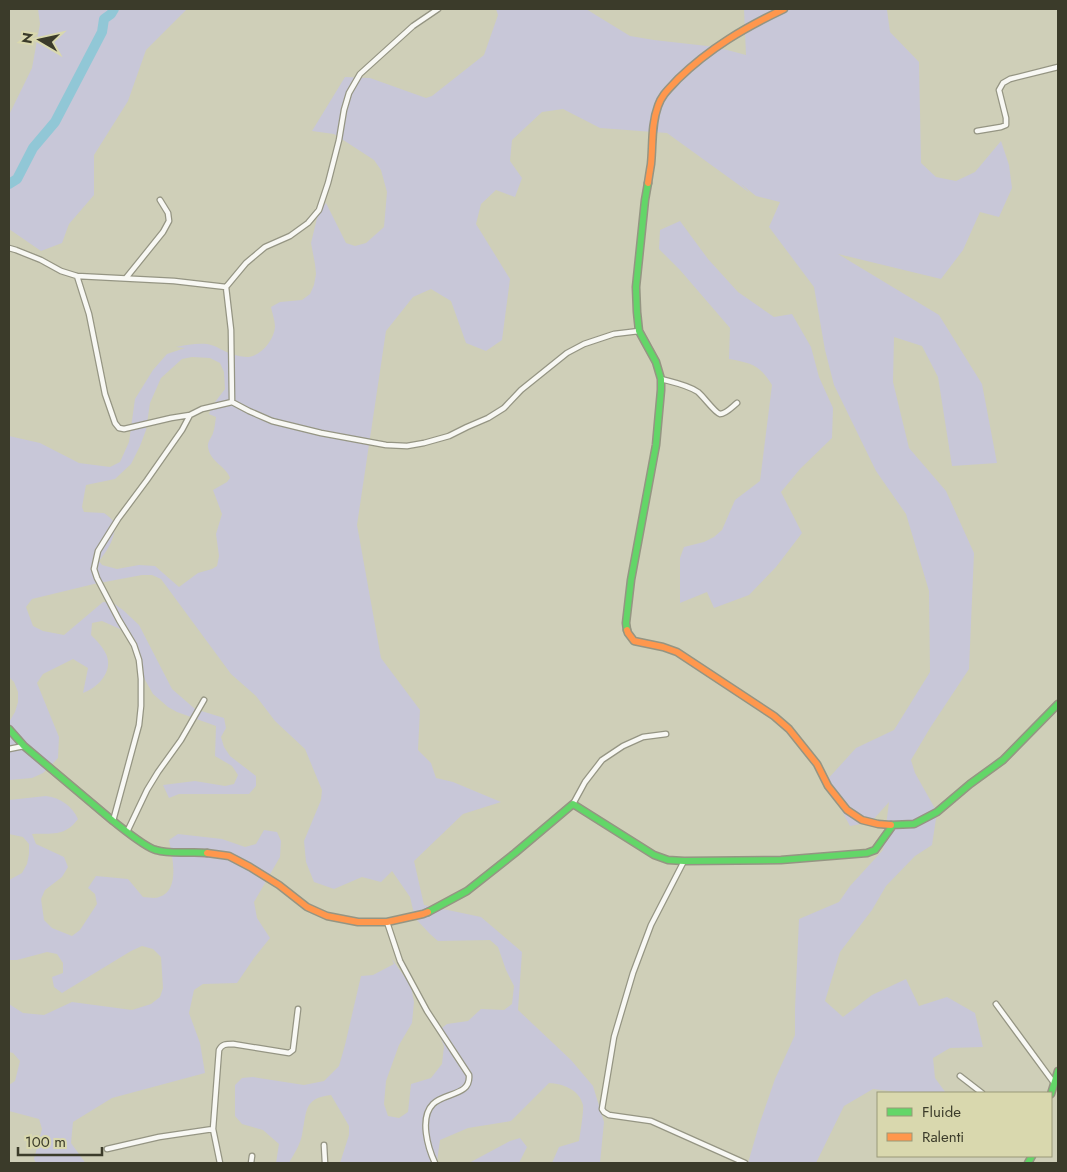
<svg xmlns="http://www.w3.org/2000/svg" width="1067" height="1172" viewBox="0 0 1067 1172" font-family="Jost,sans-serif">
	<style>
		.green { fill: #c8c7d8; fill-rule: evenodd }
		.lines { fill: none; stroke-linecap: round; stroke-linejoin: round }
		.river { stroke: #91c7d6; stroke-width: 10 }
		.street-casing { stroke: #959583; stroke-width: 7 }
		.fast-casing { stroke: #959583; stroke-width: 9 }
		.slow-casing { stroke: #959583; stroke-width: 9 }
		.street { stroke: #f8f8f4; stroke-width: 4.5 }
		.fast { stroke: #63d668; stroke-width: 6 }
		.slow { stroke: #ff974d; stroke-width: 6 }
	</style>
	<rect width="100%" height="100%" fill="#cfcfb8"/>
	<!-- green -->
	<path class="green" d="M38 9H187L146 50 128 101 94 155V195L69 224 62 243 41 251 9 229V115L32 68 40 24Z
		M496 9H586L630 36 654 40 716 47 746 55 744 9H891L887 10 890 32 919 62 921 163 936 177 956 181 975 172 1001 141 1009 165 1012 188 999 217 980 212 963 250 941 279 838 254 939 315 982 384 997 463 952 466 938 377 922 346 894 337 893 382 909 448 946 491 974 553 969 669 930 728 911 760 915 773 937 812 932 845 915 856 886 886 872 910 840 952 825 1001 843 1017 872 995 906 979 919 1006 947 997 975 1013 983 1047 950 1048 933 1058 935 1078 946 1093H907L873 1089 844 1106 816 1163H748L759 1125 775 1079 795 1035V1008L799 919 839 902 850 886 883 850 889 802 871 822 850 826 826 781 856 748 894 730 930 672 929 591 906 514 876 471 834 385 825 350 814 287 769 227 780 202 756 196 741 184 750 193 667 133 600 128 563 109 542 112 512 140 510 161 522 178 515 197 496 190 481 204 476 224 510 279 502 340 486 351 466 343 451 301 431 289 413 297 386 331 357 525 381 658 420 710 418 750 431 763 436 778 453 782 501 802 463 814 414 861 424 905 481 917 522 952 518 1010 571 1060 593 1086 604 1122 600 1163H552L559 1147 579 1141C580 1134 584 1111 583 1105 579 1089 563 1084 549 1083L511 1121 468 1128 440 1140 437 1162 438 1163H340L349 1135V1126L331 1095C303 1098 307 1112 302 1135 300 1145 294 1154 289 1163H276L279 1144 263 1130 242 1124 235 1116V1085L242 1078 253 1077 304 1085 324 1081 339 1066 345 1045 361 976 373 975 394 964 392 959 411 986 414 1002 412 1023 399 1045 386 1081 384 1104 388 1116 399 1118 408 1112 411 1084 431 1078 442 1064 444 1046 438 1031 447 1024 468 1021 481 1009 504 1010 512 1004 514 986 506 970 498 947 490 940 438 941 430 934 415 918 410 897 392 871 381 882 362 877 334 889 314 882 306 862 304 841 321 800 322 790 305 749 275 721 256 696 231 674 161 579 152 575H142L94 584 32 599 26 607 33 626 43 631 64 635 103 602 113 603 123 610 139 625 172 689 195 709 224 718 226 728 221 737 224 747 230 756 256 776V786L249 794H179L169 798 163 785 195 781 225 786 234 784 238 775 232 766 215 756 216 726 177 712 168 707 153 694 140 671 134 645 120 629 102 621 92 623 91 635C96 640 103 647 106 654 114 671 98 688 83 693L88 668 73 659 43 674 37 683 59 737 58 758 43 773 32 778 9 780V722L15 712 18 702V692L14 682 9 677 10 618 9 617V436L40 443 79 463 110 467 120 462 129 442 135 399 153 370 167 354 185 348 176 347C186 345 197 343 207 344 216 345 224 352 232 354 237 356 243 357 248 357 261 356 274 340 275 327 275 320 272 313 271 307L280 302 302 300 310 294 314 285 316 274 315 264 311 243 319 210 326 203 346 243 355 246 366 243 384 227 387 192 381 170 374 160 334 134 312 131 345 77 370 78 426 98 432 96 484 55 498 15ZM192 357 210 358 220 363 224 372 225 389 212 406 209 414 216 417C215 422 215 428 213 433 212 437 207 442 208 447 210 462 226 466 230 478L227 482 213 490 222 514 216 534 219 556 217 566 212 569 198 573 179 587 155 566 139 565 117 569 102 565 99 561C106 552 119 534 113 521 111 518 107 515 104 513L84 512 82 507 86 485 115 479 131 464 140 446 146 430 150 403 161 378 182 359Z
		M680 221 708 259 738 292 774 317 792 314 811 347 819 377 833 408 832 438 800 469 781 492 802 533 776 567 749 595 714 608 707 592 680 603V558L684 547 704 542 714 537 722 530 735 500 760 481 772 385C760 365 751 363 729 359L730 328 680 270 659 249 660 230Z
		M46 796C61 798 72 806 78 819 65 837 51 833 32 834L36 844 64 857 68 867 62 877 45 890 41 899 44 920 52 928 72 936 80 930 97 904 95 894 88 888 96 876 128 879 143 897C148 897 155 899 159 897 181 890 172 856 169 840L178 834 222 839 245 847 256 844 264 830 277 832 281 841 280 857 254 902 257 918 270 938 254 958 237 983 203 984 194 990 189 1013 200 1043 205 1073 112 1098 73 1122 71 1143 84 1161 85 1163H36L34 1159 42 1129 39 1119 9 1111V1085L15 1081 20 1061 13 1053 9 1052V1004L23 1013 44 1015 72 1002 132 1010 151 1004 160 997 163 988 161 957 153 949 142 946 131 951 62 993 54 987 52 977 63 973V963L57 954 47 952 17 960H9V880L22 873 27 864 29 854V844L23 837 9 834V800Z
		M520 1138 527 1147 519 1163H469L510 1141Z"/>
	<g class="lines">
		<!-- river -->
		<path class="river" d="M9 184 17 179 33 148 55 122 102 32 104 19 111 14 114 9"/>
		<defs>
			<path id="street" d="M977 131 1001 127 1006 125V118L999 90 1003 83 1010 79 1058 67
				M9 248 16 250 41 260 61 271 77 276 174 281 226 287 231 330 232 402 249 411 272 421 321 433 386 445 407 446 424 443 449 436 467 427 488 418 504 408 521 390 567 353 584 344 614 334 639 331
				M77 276 89 314 105 394 115 423 119 428 124 429 171 418 190 415
				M126 278 163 232 169 221 168 213 160 200
				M226 287 246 263 265 247 290 236 308 223 319 210 328 183 339 140 344 110 349 93 360 74 413 26 438 9
				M661 379C672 382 688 385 698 392 704 397 715 413 720 414 726 414 732 407 737 403
				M9 749 24 746
				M573 804 585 782 602 760 623 746 643 737 666 734
				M113 821 139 725 141 706V679L139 660 134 645 119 620 97 578 94 569 98 551 118 519 147 480 182 430 190 415 202 409 232 402
				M127 832 147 790 158 772 181 740 204 700
				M684 861 651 925 633 973 614 1037 602 1109 604 1112 609 1115 651 1121 745 1163
				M387 922 400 961 427 1011 469 1075C471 1096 445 1092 433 1104 419 1118 428 1148 435 1163
				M996 1004 1054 1083
				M960 1076 982 1093
				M324 1145 325 1163
				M107 1149 159 1137 213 1129
				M220 1163 213 1129 219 1050C222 1044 226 1044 233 1044L289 1053 293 1050 298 1009
				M251 1163 252 1156"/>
			<path id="fast" d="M627 630 626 623 631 580 656 445 661 390V379L656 362 639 331 637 312 636 287 645 200 648 183
				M9 729 24 746 113 821C122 828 146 848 156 850 172 855 191 851 207 853
				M891 825 914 824 937 812 970 784 1003 760 1058 704
				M428 912 467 891 515 853 573 804 654 855 668 860 684 861 781 860 867 853 875 850 893 825
				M1051 1094 1058 1071
				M1028 1163 1032 1156"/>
			<path id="slow" d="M648 183C649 176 650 170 651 164 653 145 651 125 658 106 662 94 670 88 678 79 710 48 744 28 784 9
				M627 630 628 633 634 641 663 647 677 652 774 716 789 729 817 764 828 786 847 810 862 820 878 824 891 825
				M207 853 229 856 250 867 279 885 307 907 327 916 358 922H387L423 914 428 912"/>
		</defs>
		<!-- street casing -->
		<use href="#street" class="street-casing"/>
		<!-- fast casing -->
		<use href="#fast" class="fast-casing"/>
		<!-- slow casing -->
		<use href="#slow" class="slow-casing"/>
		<!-- street -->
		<use href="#street" class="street"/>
		<!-- fast -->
		<use href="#fast" class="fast"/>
		<!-- slow -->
		<use href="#slow" class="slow"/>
	</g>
	<!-- border -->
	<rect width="1067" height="1172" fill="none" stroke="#3b3b2a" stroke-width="20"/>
	<!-- legend -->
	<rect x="877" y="1092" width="175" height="65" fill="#d9d8ae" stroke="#9a9979"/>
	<rect x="887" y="1108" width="25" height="8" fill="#63d668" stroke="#9a9979"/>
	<text x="922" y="1117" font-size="15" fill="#3b3b2a">Fluide</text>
	<rect x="887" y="1133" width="25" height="8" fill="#ff974d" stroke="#9a9979"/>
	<text x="922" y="1142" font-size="15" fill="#3b3b2a">Ralenti</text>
	<!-- north arrow -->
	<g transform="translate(40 40) rotate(279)" stroke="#d9d8ae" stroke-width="4" paint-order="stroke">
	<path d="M0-4L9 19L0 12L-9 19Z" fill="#3b3b2a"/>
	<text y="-8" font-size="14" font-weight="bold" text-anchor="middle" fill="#3b3b2a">N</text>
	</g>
	<!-- scale -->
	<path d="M18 1147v8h84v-8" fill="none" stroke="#3b3b2a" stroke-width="2.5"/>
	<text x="25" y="1147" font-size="15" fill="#3b3b2a" stroke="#d9d8ae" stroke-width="4" paint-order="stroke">100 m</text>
</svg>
